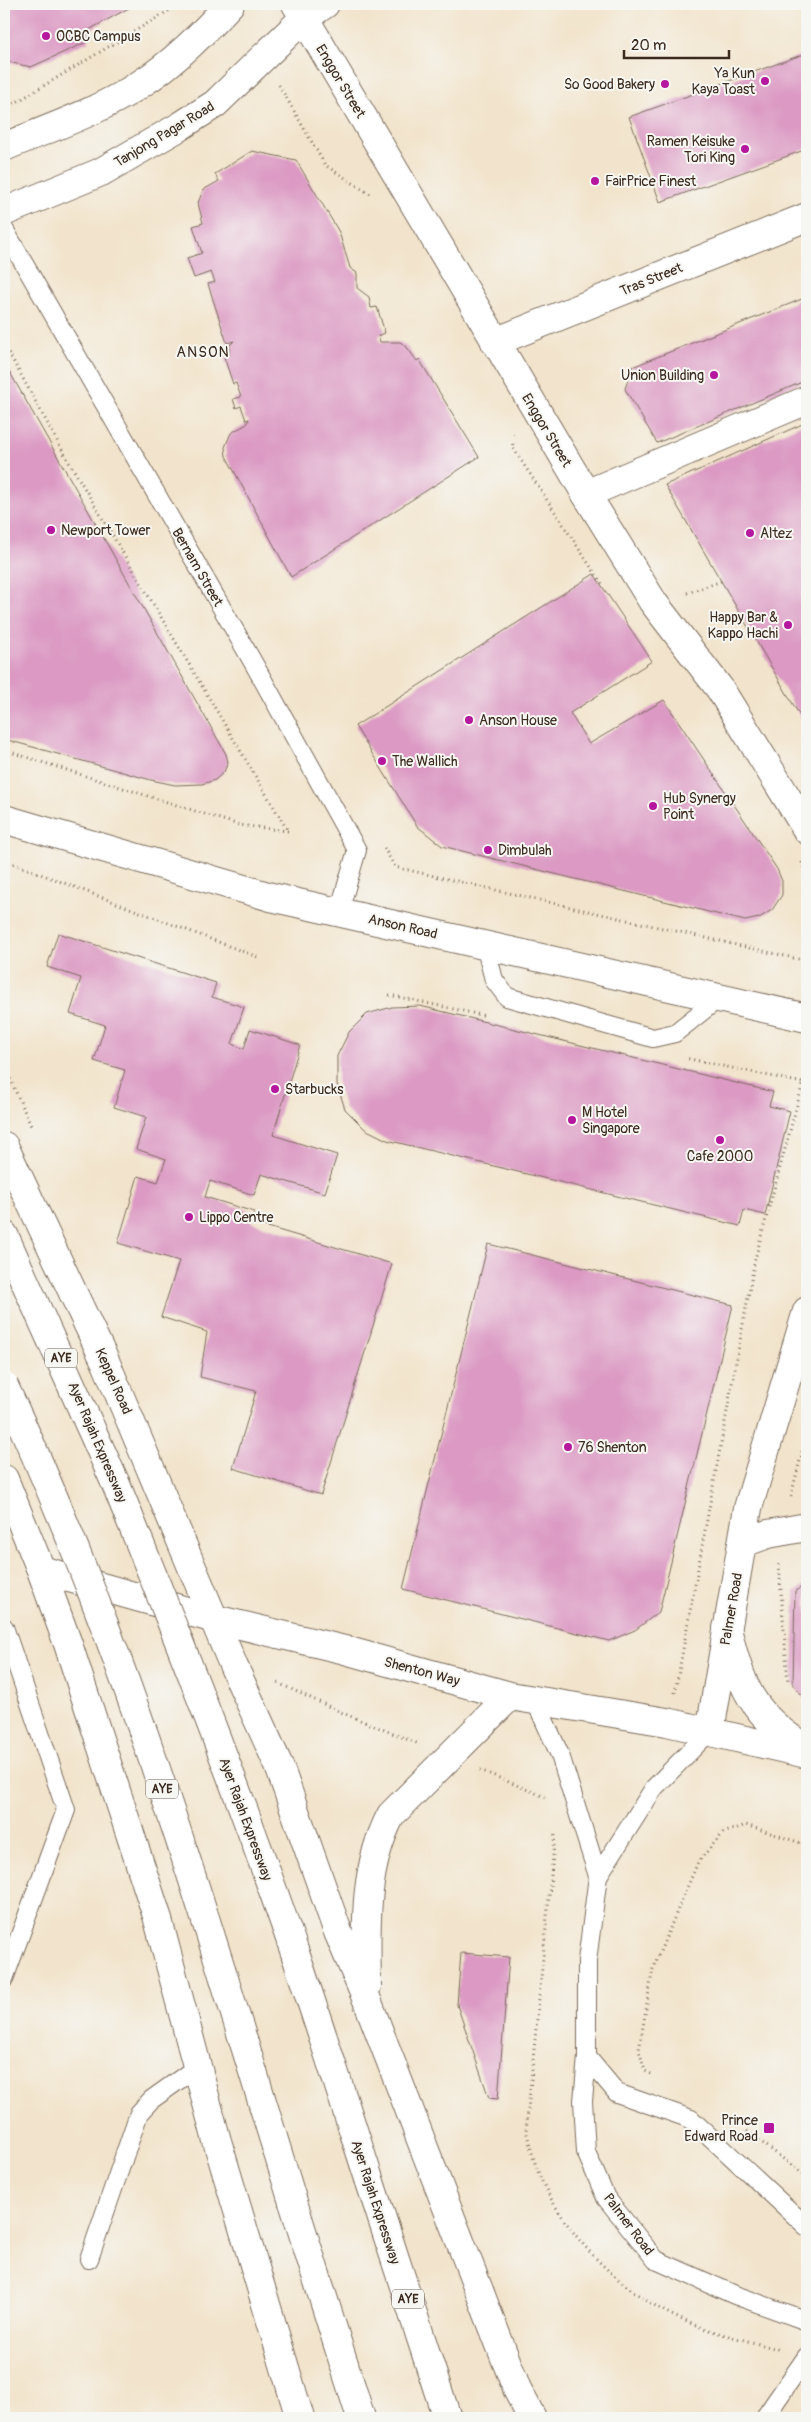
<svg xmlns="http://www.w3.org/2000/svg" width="811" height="2422" viewBox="0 0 811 2422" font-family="Pangolin,sans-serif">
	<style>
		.building { fill: #db99c3 }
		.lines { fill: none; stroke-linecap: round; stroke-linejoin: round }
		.lane-casing { stroke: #7b6b5b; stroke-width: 20 }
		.street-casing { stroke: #7b6b5b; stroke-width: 30 }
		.secondary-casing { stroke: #7b6b5b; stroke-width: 30 }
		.highway-casing { stroke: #7b6b5b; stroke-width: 30 }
		.path { stroke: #7b6b5b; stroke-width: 3; stroke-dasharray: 1 4; stroke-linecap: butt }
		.lane { stroke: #fff; stroke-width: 18 }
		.street { stroke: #fff; stroke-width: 28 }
		.secondary { stroke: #fff; stroke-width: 28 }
		.highway { stroke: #fff; stroke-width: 28 }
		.highway-bridge-casing { stroke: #7b6b5b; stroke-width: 30; stroke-linecap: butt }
		.highway-bridge { stroke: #fff; stroke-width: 28 }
		.poi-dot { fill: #b5179e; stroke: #f6f6f2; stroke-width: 2 }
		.labels { text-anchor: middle; stroke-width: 4; stroke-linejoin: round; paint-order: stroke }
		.shield { fill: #f6f6f2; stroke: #73675e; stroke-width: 1 }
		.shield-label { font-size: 12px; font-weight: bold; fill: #3b2a1e }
		.poi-label { font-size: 14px; fill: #3b2a1e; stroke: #f6f6f2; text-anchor: start }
		.street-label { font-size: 14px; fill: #3b2a1e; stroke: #f6f6f2 }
		.neighbourhood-label { font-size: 15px; letter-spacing: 1px; fill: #3b2a1e; stroke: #f6f6f2 }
	</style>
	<rect width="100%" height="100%" fill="#f6f6f2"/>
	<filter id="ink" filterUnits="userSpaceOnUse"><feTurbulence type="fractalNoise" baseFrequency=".02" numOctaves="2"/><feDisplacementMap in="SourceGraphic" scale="10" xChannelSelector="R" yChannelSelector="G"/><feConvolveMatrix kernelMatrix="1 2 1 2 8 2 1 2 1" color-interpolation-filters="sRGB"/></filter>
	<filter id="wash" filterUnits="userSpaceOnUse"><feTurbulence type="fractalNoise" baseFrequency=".0096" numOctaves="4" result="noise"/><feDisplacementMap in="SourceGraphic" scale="20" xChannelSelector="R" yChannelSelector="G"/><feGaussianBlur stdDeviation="1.12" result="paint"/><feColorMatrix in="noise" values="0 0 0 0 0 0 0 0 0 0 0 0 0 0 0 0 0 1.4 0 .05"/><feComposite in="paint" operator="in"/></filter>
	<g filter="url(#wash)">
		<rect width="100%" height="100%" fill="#f2e4cc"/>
		<g id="blocks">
			<!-- building -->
			<path class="building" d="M4 4H136L87 31 89 41 31 67 4 61Z
				M807 53V149L660 202 629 117Z
				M252 151 296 160 339 232 350 268 357 273V288L369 297 371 308 377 307 385 333 378 336 380 342H400L406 346 417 361 419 359 479 457 291 577 226 456 225 447 231 433 247 424 249 419 246 420 241 406 236 408 233 399 241 397 236 383 233 384 224 357 229 356 230 345 234 341 227 343 208 284 215 282 211 272 194 278 187 258 202 253 193 226 203 223 198 203 203 190 219 181 215 174Z
				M807 297V380L657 443 625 389 632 367Z
				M4 362 226 754 228 762 224 772 215 780 202 784 175 785 151 780 4 739Z
				M807 422V728L665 485Z
				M594 574 652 661 570 713 589 744 664 700 777 869 782 881V895L772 910 759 918 745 921 442 846 417 826 355 726Z
				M58 933 216 983 212 997 244 1007 232 1044 244 1049 250 1029 300 1045 273 1135 337 1155 325 1193 261 1174 254 1195 210 1181 205 1197 254 1212 251 1222 392 1264 321 1495 233 1468 256 1391 200 1377 207 1332 161 1317 179 1261 118 1243 138 1176 158 1182 166 1159 136 1149 146 1117 114 1107 125 1070 94 1061 105 1025 70 1014 81 978 47 967Z
				M420 1006 773 1092 769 1106 790 1111 765 1215 744 1210 740 1226 387 1140 365 1129 345 1109 337 1084V1056L349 1032 367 1014 392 1007Z
				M488 1244 733 1305 659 1612 635 1630 609 1641 403 1589Z
				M807 1584V1702L793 1684 795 1591Z
				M461 1953 509 1957 498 2099 489 2098 457 2005Z"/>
		</g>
	</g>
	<g filter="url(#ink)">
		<use href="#blocks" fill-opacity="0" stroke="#7b6b5b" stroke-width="1"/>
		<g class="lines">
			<defs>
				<path id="lane" d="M4 229 254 664 357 850 339 912
					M485 945 494 980 507 997 653 1038 675 1033 719 998
					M4 1627 66 1810 4 1979
					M535 1700 560 1755 598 1876
					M710 1731 654 1788 598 1876 587 1961V2057L583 2101 586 2152 606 2198 656 2260 735 2295 807 2321
					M587 2057 617 2093 691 2119 807 2227
					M89 2259 139 2113 151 2100 197 2067
					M767 2414 807 2356"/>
				<path id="street" d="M495 342 807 217
					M586 494 807 400
					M743 1543 768 1534 807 1527
					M710 1731 748 1508 807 1311"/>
				<path id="secondary" d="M296 4 586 494 653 602 720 689 807 830
					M4 147C49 128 98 112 139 85 174 63 202 34 230 4
					M4 212 101 172 179 127 215 104 304 18 325 4"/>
				<path id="highway" d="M4 819 271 897 807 1018
					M4 1146 106 1363 234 1667 279 1766 338 1932 367 2000 517 2389 532 2418
					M4 1235 115 1482
					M4 1479 41 1570 68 1644 157 1916 217 2141 300 2418
					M41 1570 215 1619 345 1650 510 1696 667 1722 807 1754
					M727 1628C740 1685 752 1715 804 1747
					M367 1986C366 1927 363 1869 391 1815L510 1696
					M369 2179 447 2418
					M293 2202 361 2418"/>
			</defs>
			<!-- lane casing -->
			<use href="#lane" class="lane-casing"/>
			<!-- street casing -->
			<use href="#street" class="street-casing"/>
			<!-- secondary casing -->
			<use href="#secondary" class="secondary-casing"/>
			<!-- highway casing -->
			<use href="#highway" class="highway-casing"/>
			<!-- path -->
			<path class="path" d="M279 85 325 165 370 194
				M5 109 180 4
				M4 344 66 457 288 831
				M512 434 513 448 602 584
				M687 593 722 581
				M4 750 239 825 288 831
				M384 848 395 867 807 961
				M4 860 260 958
				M802 862 807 878
				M389 995 486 1016
				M4 1065 31 1126
				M791 1496 807 1432
				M779 1564 788 1683
				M278 1683 345 1714 419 1744
				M675 1693 755 1259 803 1083 685 1058
				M480 1770 545 1797
				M555 1835 526 2131C531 2147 534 2164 541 2179 569 2241 628 2299 692 2324 720 2335 751 2341 780 2350
				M651 2074 645 2071 639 2050 653 1968 698 1862 723 1833 746 1825 807 1845
				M747 2131 807 2177"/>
			<!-- lane -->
			<use href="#lane" class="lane"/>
			<!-- street -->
			<use href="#street" class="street"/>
			<!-- secondary -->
			<use href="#secondary" class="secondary"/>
			<!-- highway -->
			<use href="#highway" class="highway"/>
			<defs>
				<path id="highway-bridge" d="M4 1386C127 1647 208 1927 293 2202
					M115 1482C179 1639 241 1796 296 1956 321 2030 345 2105 369 2179"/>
			</defs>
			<!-- highway-bridge casing -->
			<use href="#highway-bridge" class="highway-bridge-casing"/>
			<!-- highway-bridge -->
			<use href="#highway-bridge" class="highway-bridge"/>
		</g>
	</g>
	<!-- markers -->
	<g class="poi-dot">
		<circle cx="46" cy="36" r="5"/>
		<circle cx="765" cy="81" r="5"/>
		<circle cx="665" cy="84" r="5"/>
		<circle cx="745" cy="149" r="5"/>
		<circle cx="595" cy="181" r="5"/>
		<circle cx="714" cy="375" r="5"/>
		<circle cx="51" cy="530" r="5"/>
		<circle cx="750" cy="533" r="5"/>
		<circle cx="788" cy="625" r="5"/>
		<circle cx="469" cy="720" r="5"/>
		<circle cx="382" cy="761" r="5"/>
		<circle cx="653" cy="806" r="5"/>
		<circle cx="488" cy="850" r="5"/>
		<circle cx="275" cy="1089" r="5"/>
		<circle cx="572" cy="1120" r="5"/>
		<circle cx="720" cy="1140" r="5"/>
		<circle cx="189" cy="1217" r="5"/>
		<circle cx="568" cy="1447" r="5"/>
		<rect x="763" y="2122" width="12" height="12" rx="2.5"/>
	</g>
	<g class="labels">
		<!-- shield labels -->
		<g class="shield">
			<rect x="45" y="1348.5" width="32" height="19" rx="4"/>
			<rect x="146" y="1779.5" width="32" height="19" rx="4"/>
			<rect x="392" y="2289.5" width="32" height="19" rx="4"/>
		</g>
		<g class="shield-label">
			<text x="61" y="1362">AYE</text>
			<text x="162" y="1793">AYE</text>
			<text x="408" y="2303">AYE</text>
		</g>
		<!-- poi labels -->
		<g class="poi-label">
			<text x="56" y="41">OCBC Campus</text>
			<text x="755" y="78" text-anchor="end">Ya Kun<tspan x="755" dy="16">Kaya Toast</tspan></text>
			<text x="655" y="89" text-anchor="end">So Good Bakery</text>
			<text x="735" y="146" text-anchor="end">Ramen Keisuke<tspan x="735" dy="16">Tori King</tspan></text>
			<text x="605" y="186">FairPrice Finest</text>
			<text x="704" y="380" text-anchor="end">Union Building</text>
			<text x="61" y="535">Newport Tower</text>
			<text x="760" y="538">Altez</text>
			<text x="778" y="622" text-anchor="end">Happy Bar &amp;<tspan x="778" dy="16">Kappo Hachi</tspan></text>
			<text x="479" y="725">Anson House</text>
			<text x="392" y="766">The Wallich</text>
			<text x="663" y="803">Hub Synergy<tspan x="663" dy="16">Point</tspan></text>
			<text x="498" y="855">Dimbulah</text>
			<text x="285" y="1094">Starbucks</text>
			<text x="582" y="1117">M Hotel<tspan x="582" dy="16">Singapore</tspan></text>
			<text x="720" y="1161" text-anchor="middle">Cafe 2000</text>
			<text x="199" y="1222">Lippo Centre</text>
			<text x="578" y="1452">76 Shenton</text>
			<text x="758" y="2125" text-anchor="end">Prince<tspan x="758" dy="16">Edward Road</tspan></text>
		</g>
		<!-- street labels -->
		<g class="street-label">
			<text transform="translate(341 81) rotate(59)" y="5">Enggor Street</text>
			<text transform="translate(164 134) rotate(-31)" y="5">Tanjong Pagar Road</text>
			<text transform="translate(651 279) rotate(-22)" y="5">Tras Street</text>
			<text transform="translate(547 430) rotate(59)" y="5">Enggor Street</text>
			<text transform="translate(198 567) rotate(60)" y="5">Bernam Street</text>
			<text transform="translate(403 926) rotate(13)" y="5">Anson Road</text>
			<text transform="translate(114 1381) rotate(66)" y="5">Keppel Road</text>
			<text transform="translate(98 1442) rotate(67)" y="5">Ayer Rajah Expressway</text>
			<text transform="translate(731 1609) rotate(-80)" y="5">Palmer Road</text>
			<text transform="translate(422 1671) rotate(15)" y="5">Shenton Way</text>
			<text transform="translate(246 1819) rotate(70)" y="5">Ayer Rajah Expressway</text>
			<text transform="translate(376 2202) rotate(72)" y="5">Ayer Rajah Expressway</text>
			<text transform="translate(629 2224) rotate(53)" y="5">Palmer Road</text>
		</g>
		<!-- neighbourhood labels -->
		<g class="neighbourhood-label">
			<text x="203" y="357">ANSON</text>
		</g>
	</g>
	<!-- margin -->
	<rect width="811" height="2422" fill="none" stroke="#f6f6f2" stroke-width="20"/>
	<!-- scale -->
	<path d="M624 50v8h105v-8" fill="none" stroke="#3b2a1e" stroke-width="2.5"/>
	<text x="631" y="50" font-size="15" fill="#3b2a1e" stroke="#f6f6f2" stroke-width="4" paint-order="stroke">20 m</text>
</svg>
